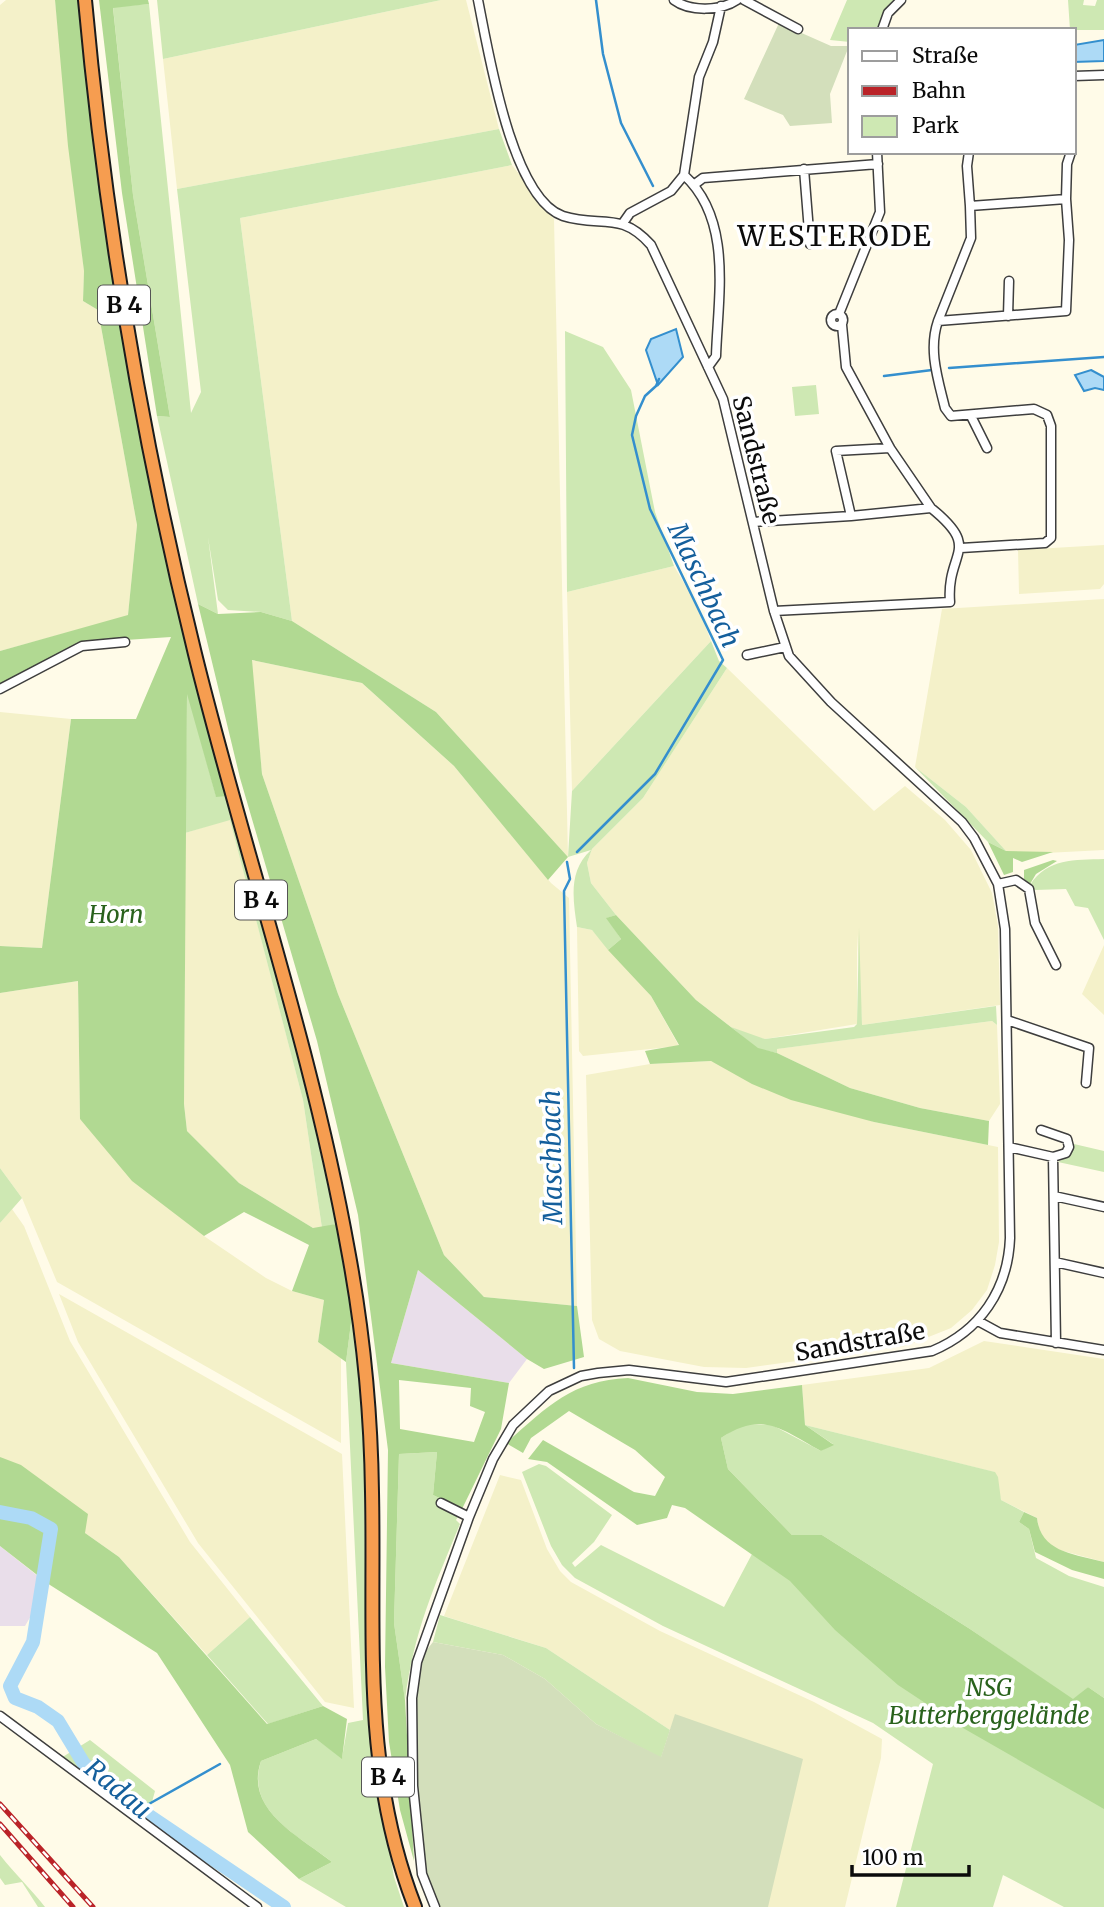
<svg xmlns="http://www.w3.org/2000/svg" width="1104" height="1907" viewBox="0 0 1104 1907" font-family="Merriweather,serif">
	<style>
		.industrial { fill: #e9deea }
		.farmland { fill: #f4f1c9 }
		.green { fill: #cee8b3 }
		.forest { fill: #b1d992; fill-rule: evenodd }
		.cemetery { fill: #d3dfbb }
		.water { fill: #addaf6; stroke: #348fce; stroke-width: 2 }
		.lines { fill: none; stroke-linecap: round; stroke-linejoin: round }
		.stream { stroke: #348fce; stroke-width: 2.5 }
		.river { stroke: #addaf6; stroke-width: 14 }
		.minor-casing { stroke: #3e3e3e; stroke-width: 11 }
		.highway-casing { stroke: #1c1c1c; stroke-width: 16 }
		.minor { stroke: #fff; stroke-width: 8 }
		.highway { stroke: #f69d50; stroke-width: 12 }
		.rail-casing { stroke: #ba2328; stroke-width: 5 }
		.rail { stroke: #fff; stroke-width: 2.5; stroke-dasharray: 8; stroke-linecap: butt }
		.labels { text-anchor: middle; stroke-width: 7; stroke-linejoin: round; paint-order: stroke }
		.shield { fill: #fff; stroke: #545454; stroke-width: 2 }
		.shield-label { font-size: 23px; font-weight: bold; fill: #0b0b0b }
		.street-label { font-size: 24px; fill: #0b0b0b; stroke: #fff }
		.park-label { font-size: 24px; font-style: italic; fill: #29621c; stroke: #fff }
		.water-label { font-size: 26px; font-style: italic; fill: #145f9c; stroke: #fff }
		.quarter-label { font-size: 28px; letter-spacing: 2px; fill: #0b0b0b; stroke: #fff }
	</style>
	<rect width="100%" height="100%" fill="#fffbe8"/>
	<!-- industrial -->
	<path class="industrial" d="M418 1270 527 1359 509 1383 391 1363Z
		M0 1546 49 1585 25 1626H0Z"/>
	<!-- farmland -->
	<path class="farmland" d="M6 0H55L84 271 83 301 98 310 137 525 128 616 0 651V5Z
		M441 0H466L499 129 177 189 163 59Z
		M512 165 554 219 568 857 436 712 292 621 240 218Z
		M1104 545V584L1100 589 1019 594 1018 550Z
		M674 566 697 605 711 641 572 791 567 592Z
		M1104 599V850L1026 854 1006 851 966 807 915 767 942 609Z
		M251 660 362 683 454 766 551 883 569 898 577 1306 484 1297 444 1255 338 994 262 774Z
		M727 668 874 811 905 786 945 820 971 850 992 893 998 926 1000 1005 862 1025 857 934V1024L765 1039 753 1037 731 1027 696 1000 616 915 591 883 587 863 592 849 643 798Z
		M0 712 71 719 42 948 0 946Z
		M230 819 303 1100 322 1228H313L239 1183 187 1131 184 1104 185 833Z
		M577 927 592 930 651 996 679 1046 583 1056 579 1051Z
		M1104 945V1015L1082 994Z
		M78 981 80 1119 204 1236 266 1278 292 1291 324 1300 318 1342 341 1358V1443L57 1282 22 1198 0 1168V993Z
		M992 1021 997 1025 1000 1104 989 1121 920 1108 850 1088 777 1053 776 1049Z
		M711 1061 874 1122 998 1147 999 1242 995 1265 987 1290 972 1310 951 1328 906 1346 746 1368 704 1367 620 1351 599 1339 592 1320 586 1075 650 1064Z
		M12 1209 24 1226 70 1341 190 1542 250 1617 207 1655 119 1557 85 1533 0 1457V1223Z
		M59 1294 342 1454 354 1708 325 1702 198 1543 78 1342Z
		M984 1341 1104 1359V1562L1052 1548 1041 1538 1037 1518 1001 1500 994 1472 805 1425 802 1385 929 1368Z
		M500 1475 521 1480 547 1549 560 1571 571 1582 660 1631 814 1702 882 1739 881 1758 845 1907H768L676 1714 670 1730 546 1648 444 1616Z"/>
	<!-- green -->
	<path class="green" d="M157 0H441L163 59Z
		M847 0H895L886 9 877 30H850V42L830 40Z
		M1068 0H1084L1083 5 1095 6 1097 0H1104V30H1070Z
		M149 4 191 413 201 392 177 189 499 129 512 165 240 218 292 621 261 612 228 610 218 600 208 537 218 614 198 604 157 416 170 417 133 195 113 7Z
		M565 331 603 347 631 390 655 512 674 566 567 592Z
		M816 385 819 414 795 416 792 387Z
		M711 641 719 661 727 668 643 798 592 849 587 863 591 883 616 915 607 918 621 939 608 950 592 930 577 927C573 899 568 871 591 850L568 857 572 791Z
		M187 690 216 796H226C267 938 306 1079 336 1224L322 1228 303 1100 230 820 185 833Z
		M915 767 966 807 1006 851 988 842Z
		M1104 859V940L1088 908 1075 906 1066 889 1035 890 1030 885C1047 858 1075 860 1104 859Z
		M859 927 862 1025 996 1006 997 1025 992 1021 777 1049V1053L758 1049 731 1027 765 1039 854 1027 857 1024Z
		M1074 1144 1104 1151V1172L1058 1162 1071 1155Z
		M0 1168 22 1198 0 1223Z
		M352 1315 360 1353 364 1450 366 1681 376 1776 394 1877 404 1907H346L299 1879 332 1862C298 1835 245 1811 261 1761L316 1739 342 1758 348 1723 363 1720 346 1362Z
		M742 1424 772 1425 821 1451 833 1444 805 1425 995 1472 998 1477 1001 1500 1024 1512 1019 1522 1029 1529 1036 1558 1069 1576 1104 1587V1698L1088 1687 1073 1700 970 1629 822 1535H792L728 1469 721 1438Z
		M437 1452 433 1495 462 1509 456 1520 460 1524C434 1587 414 1631 405 1700L394 1623 399 1454Z
		M539 1464 546 1466 612 1515 594 1542 572 1563 575 1567 601 1545 724 1607 752 1554 1104 1728V1907H1064L1003 1875 993 1907H896L933 1764 873 1723 663 1626 575 1578 562 1565 551 1546 522 1472Z
		M440 1615 546 1648 670 1730 661 1758 596 1724 545 1679 503 1655 433 1642Z
		M250 1617 323 1706 268 1724 207 1655Z
		M90 1740 155 1791 147 1820 61 1758Z
		M0 1855C15 1874 30 1888 45 1907H38L22 1882 5 1885 0 1878Z"/>
	<!-- forest -->
	<path class="forest" d="M55 0H81L110 250 226 796 216 797 187 694 184 1104 187 1131 239 1183 313 1228 336 1224 352 1315 346 1362 318 1342 324 1300 292 1291 309 1245 244 1212 204 1236 132 1181 80 1119 78 981 0 993V946L42 948 71 719H136L171 637 80 643 0 693V651L128 615 137 525 98 310 83 301 84 271 68 146Z
		M99 0H148L149 4 113 8 133 195 170 417 157 416 122 193Z
		M198 604 218 614 261 612 292 621 436 712 568 857 548 880 454 766 362 683 252 660 262 774 338 994 444 1255 484 1297 577 1306 584 1357 544 1369 527 1359 418 1270 391 1363 509 1383 501 1429 462 1509 433 1495 437 1452 399 1454 394 1623 405 1700 414 1861 400 1810 389 1742 385 1667 388 1450 358 1215 317 1041 240 778ZM399 1380 471 1388 470 1406 485 1412 474 1442 400 1429Z
		M988 842 1006 851 1053 852 1022 862 1013 858V872L1004 875Z
		M1053 860 1057 861 1036 874 1030 884 1024 879V870Z
		M616 915 696 1000 758 1048 777 1053 850 1088 920 1108 989 1121 988 1145 874 1122 791 1100 752 1084 711 1061 650 1064 645 1051 679 1045 651 996 608 950 621 939 606 918Z
		M628 1378 697 1392 733 1394 802 1385 805 1425 834 1445 821 1451C782 1430 763 1410 721 1438L728 1469 792 1535H822L970 1629 1073 1699 1088 1687 1104 1698V1809L963 1728 898 1685 835 1630 790 1581 685 1508 672 1505 667 1518 637 1525 547 1462 528 1459 543 1440 634 1492 655 1496 665 1477 635 1450 569 1411 531 1438 523 1453 506 1443C546 1408 572 1380 628 1378Z
		M0 1457 21 1465 88 1514 85 1533 119 1557 267 1724 323 1706 347 1719 342 1759 316 1739 261 1761C244 1810 299 1836 332 1862L299 1879 248 1832 230 1765 157 1653 50 1585 0 1546Z
		M1024 1512 1037 1518C1041 1553 1075 1554 1104 1562V1579L1072 1570 1035 1552 1029 1529 1019 1522Z"/>
	<!-- cemetery -->
	<path class="cemetery" d="M779 23 831 46H849L830 94 832 123 790 126 783 115 744 99Z
		M433 1642 503 1655 545 1679 596 1724 661 1757 675 1714 803 1759 768 1907H435L427 1891 411 1745 417 1662Z"/>
	<!-- water -->
	<path class="water" d="M1104 40V61L1074 62V45Z
		M676 329 683 357 658 385 646 350 651 339Z
		M1091 370 1104 377V390L1095 388 1084 391 1075 375Z"/>
	<g class="lines">
		<!-- stream -->
		<path class="stream" d="M596 0 603 54 621 123 653 186
			M949 368 1104 357
			M884 376 932 370
			M577 852 655 774 723 660 650 509 632 435 636 416 645 396 656 386 659 379
			M567 862 570 879 564 891 574 1368
			M140 1809 220 1764"/>
		<!-- river -->
		<path class="river" d="M0 1512 31 1518 51 1529 33 1642 10 1686 15 1698 38 1707 58 1721 84 1764 142 1811 284 1907"/>
		<defs>
			<path id="minor" d="M674 0C690 12 721 11 737 0
				M744 0 798 29
				M882 30 888 13 901 0
				M1074 76 1104 75
				M969 152 967 166 970 206 1066 199 1067 164 1071 152
				M804 169 810 244
				M684 175C733 220 718 296 716 356L708 367
				M684 175 699 77 713 42 721 6
				M695 184 703 178 878 164
				M970 206 971 238 938 321 1066 311 1069 240 1066 199
				M623 223 630 213 671 191 684 175
				M831 320a6 6 0 1 1 12 0a6 6 0 1 1-12 0Z
				M839 314 880 212 877 152
				M1008 316 1009 281
				M938 321C928 350 938 379 945 408L951 416 1034 409 1047 415 1051 426V538L1045 543 961 548
				M971 416 987 448
				M890 448 931 508
				M753 522 851 516
				M774 611 950 602C946 551 983 550 931 508L851 516 836 451 890 448 846 367 842 325
				M747 655 785 647
				M0 689 82 646 125 642
				M998 884 1016 880 1029 889 1035 923 1056 965
				M1007 1020 1089 1048 1086 1083
				M1009 1147 1053 1157 1066 1153 1069 1147 1067 1139 1041 1130
				M1053 1157 1056 1343
				M1054 1196 1104 1207
				M1055 1262 1104 1273
				M978 1321 1000 1333 1104 1350
				M441 1503 469 1517
				M0 1716 257 1907
				M435 1907 422 1874 413 1786 412 1698 417 1662 469 1517 493 1459 513 1425 549 1391 581 1376 598 1373 629 1370 726 1382 932 1351C980 1331 1008 1290 1010 1238L1005 929 998 884 974 838 962 822 831 702 789 656 774 611 723 399 651 245C620 210 600 228 563 216 511 198 488 49 478 0"/>
			<path id="highway" d="M85 0C105 220 142 440 195 654 244 853 312 1048 348 1250 363 1330 371 1411 372 1492 375 1637 361 1768 415 1907"/>
		</defs>
		<!-- minor casing -->
		<use href="#minor" class="minor-casing"/>
		<!-- highway casing -->
		<use href="#highway" class="highway-casing"/>
		<!-- minor -->
		<use href="#minor" class="minor"/>
		<!-- highway -->
		<use href="#highway" class="highway"/>
		<defs>
			<path id="rail" d="M0 1804 93 1907
				M0 1824 73 1907"/>
		</defs>
		<!-- rail casing -->
		<use href="#rail" class="rail-casing"/>
		<!-- rail -->
		<use href="#rail" class="rail"/>
	</g>
	<g class="labels">
		<!-- shield labels -->
		<g class="shield">
			<rect x="98" y="285.5" width="52" height="39" rx="5"/>
			<rect x="235" y="880.5" width="52" height="39" rx="5"/>
			<rect x="362" y="1757.5" width="52" height="39" rx="5"/>
		</g>
		<g class="shield-label">
			<text x="124" y="313">B 4</text>
			<text x="261" y="908">B 4</text>
			<text x="388" y="1785">B 4</text>
		</g>
		<!-- street labels -->
		<g class="street-label">
			<text transform="translate(756 460) rotate(76)" y="8">Sandstraße</text>
			<text transform="translate(860 1342) rotate(-10)" y="8">Sandstraße</text>
		</g>
		<!-- park labels -->
		<g class="park-label">
			<text x="116" y="923">Horn</text>
			<text x="989" y="1696">NSG<tspan x="989" dy="28">Butterberggelände</tspan></text>
		</g>
		<!-- water labels -->
		<g class="water-label">
			<text transform="translate(704 585) rotate(65)" y="9">Maschbach</text>
			<text transform="translate(552 1157) rotate(-91)" y="9">Maschbach</text>
			<text transform="translate(118 1789) rotate(40)" y="9">Radau</text>
		</g>
		<!-- quarter labels -->
		<g class="quarter-label">
			<text x="835" y="246">WESTERODE</text>
		</g>
	</g>
	<!-- legend -->
	<rect x="848" y="28" width="228" height="126" fill="#ffffff" stroke="#9d9d9d" stroke-width="2"/>
	<rect x="862" y="51" width="35" height="10" fill="#ffffff" stroke="#9d9d9d" stroke-width="2"/>
	<text x="912" y="63" font-size="21" fill="#0b0b0b">Straße</text>
	<rect x="862" y="86" width="35" height="10" fill="#ba2328" stroke="#9d9d9d" stroke-width="2"/>
	<text x="912" y="98" font-size="21" fill="#0b0b0b">Bahn</text>
	<rect x="862" y="116" width="35" height="21" fill="#cee8b3" stroke="#9d9d9d" stroke-width="2"/>
	<text x="912" y="133" font-size="21" fill="#0b0b0b">Park</text>
	<!-- scale -->
	<path d="M852 1865v10h117v-10" fill="none" stroke="#0b0b0b" stroke-width="3.5"/>
	<text x="862" y="1865" font-size="21" fill="#0b0b0b" stroke="#ffffff" stroke-width="5" paint-order="stroke">100 m</text>
</svg>
